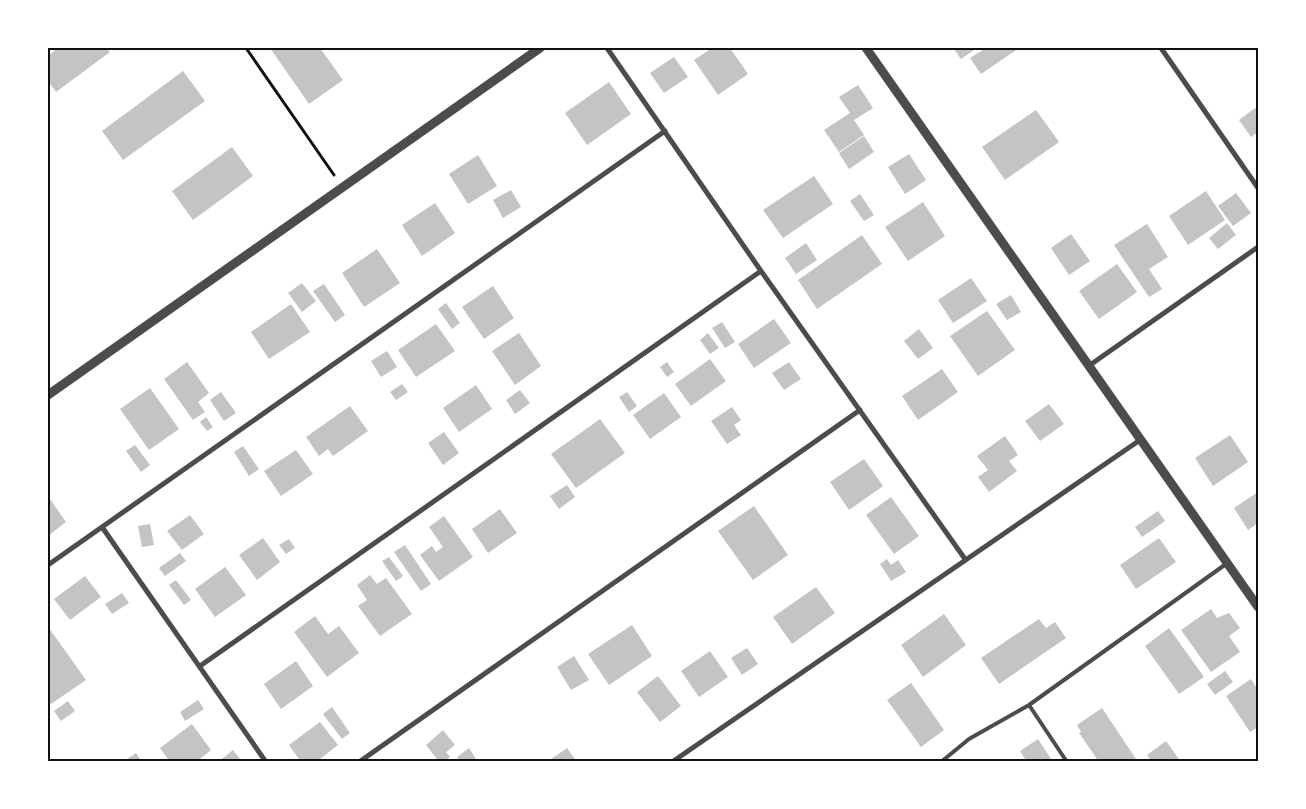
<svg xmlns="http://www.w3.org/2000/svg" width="1306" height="809" viewBox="0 0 1306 809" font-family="'Alegreya Sans',sans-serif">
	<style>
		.building { fill: #c4c4c4 }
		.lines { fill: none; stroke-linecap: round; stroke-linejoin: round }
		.path { stroke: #111; stroke-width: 3 }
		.service { stroke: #4c4c4c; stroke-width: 4 }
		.minor { stroke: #4c4c4c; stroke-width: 5 }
		.tertiary { stroke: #4c4c4c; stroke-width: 9 }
		.neatline { fill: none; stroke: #111; stroke-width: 2 }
	</style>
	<rect width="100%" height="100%" fill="#fff"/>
	<!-- building -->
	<path class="building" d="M58 48H106L110 52 56 92 48 81V56Z
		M270 48H320L343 80 309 104Z
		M712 48H730L748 74 718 95 694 60Z
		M953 48H977L961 59Z
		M986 48H1019L981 74 970 58Z
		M674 57 688 77 664 93 650 73Z
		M183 71 205 101 123 160 102 131Z
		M609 82 631 114 587 145 565 113Z
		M858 85 873 108 854 120 864 135 839 152 824 130 850 113 839 97Z
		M1255 108 1258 113V132L1251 137 1239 120Z
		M1036 110 1059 142 1005 180 982 147Z
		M864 136 874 152 849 169 839 153Z
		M232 147 253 176 193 220 172 191Z
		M909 154 926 180 905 194 888 167Z
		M478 155 497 186 468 204 449 174Z
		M814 176 833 204 783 238 763 210Z
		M511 190 521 207 503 218 493 200Z
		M1206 191 1225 220 1188 245 1169 216Z
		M1236 193 1251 213 1233 226 1218 206Z
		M860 194 874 215 864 221 850 201Z
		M923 202 945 236 908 261 885 227Z
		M435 203 455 233 422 256 402 225Z
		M1227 223 1236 235 1218 249 1209 238Z
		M1147 224 1168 257 1149 269 1162 289 1149 297 1114 245Z
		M1071 234 1090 261 1069 275 1051 248Z
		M862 235 882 264 817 309 798 280Z
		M806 243 817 260 796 274 785 258Z
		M377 249 400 283 364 307 342 273Z
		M1117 264 1137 292 1099 319 1079 291Z
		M971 278 987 301 953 323 938 300Z
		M302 283 316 301 302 312 288 293Z
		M324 284 345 315 335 322 313 291Z
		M493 286 514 318 484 339 462 307Z
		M1011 295 1021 312 1007 320 996 304Z
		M446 303 460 323 452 329 438 309Z
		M291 304 310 332 269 359 251 332Z
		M987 311 1015 350 978 376 950 336Z
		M774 319 791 343 754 368 738 344Z
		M722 322 735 342 725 348 712 328Z
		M436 324 455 351 416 377 398 350Z
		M919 329 933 348 918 359 904 341Z
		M519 333 541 366 515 385 492 351Z
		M708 333 719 348 710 354 700 340Z
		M387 351 397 367 381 377 371 361Z
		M710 359 726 381 691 406 675 384Z
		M187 362 209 393 198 402 205 412 193 420 164 379Z
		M667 362 674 372 667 377 660 367Z
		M789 362 801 379 784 390 772 373Z
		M942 369 958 392 918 420 902 396Z
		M402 384 408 392 396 400 390 392Z
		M476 385 492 409 459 432 443 408Z
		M150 388 179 429 149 450 120 409Z
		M520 390 530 403 515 414 506 400Z
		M221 392 236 413 224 421 210 400Z
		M627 392 637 406 629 412 619 397Z
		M664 393 681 417 650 439 633 415Z
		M1049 404 1064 424 1040 441 1025 421Z
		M350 406 368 431 333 456 328 449 319 456 306 437Z
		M732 407 741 420 734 425 741 435 727 444 711 421Z
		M206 417 213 427 207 431 200 422Z
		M600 419 625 453 576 488 551 454Z
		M444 432 459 453 443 465 428 443Z
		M1230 435 1248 462 1213 486 1195 458Z
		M1005 436 1018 455 1009 461 1017 471 989 492 978 477 988 470 977 456Z
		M135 445 150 465 141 472 126 451Z
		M243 446 259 469 249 476 234 452Z
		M296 450 313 474 281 496 264 471Z
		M864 459 883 486 849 510 830 482Z
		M567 485 575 497 559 509 550 496Z
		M1258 492V523L1248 530 1234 508Z
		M48 496 66 522 48 536Z
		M891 497 919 536 894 554 866 515Z
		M754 506 788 555 753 580 718 531Z
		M500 509 517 533 488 553 472 529Z
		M1158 511 1165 521 1142 537 1135 527Z
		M190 515 204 534 182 550 167 531Z
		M444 516 473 557 439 581 420 555 432 546 436 552 443 547 429 527Z
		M150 524 154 545 142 547 138 526Z
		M263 538 280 562 257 580 239 555Z
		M1159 538 1176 562 1136 589 1120 565Z
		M289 539 295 548 286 554 279 545Z
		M405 545 431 584 421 591 394 552Z
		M180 553 186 561 165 576 159 568Z
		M389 557 403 576 396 581 382 561Z
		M887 559 891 565 898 560 906 572 891 581 880 564Z
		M225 567 246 595 215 617 195 589Z
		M370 575 377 584 386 578 412 614 380 636 358 606 367 600 357 585Z
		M85 576 101 597 70 620 54 599Z
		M176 580 191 600 184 605 169 585Z
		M816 587 835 613 792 644 773 617Z
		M122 593 129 603 112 614 105 604Z
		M1211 609 1217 618 1229 613 1240 628 1229 636 1240 652 1211 672 1181 630Z
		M944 614 966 645 923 677 901 645Z
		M315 616 328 634 339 626 359 653 327 677 294 632Z
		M1039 619 1046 628 1055 622 1066 638 999 684 981 658Z
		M632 625 652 656 609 685 588 654Z
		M49 628 86 680 51 704 48 699V630Z
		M1169 628 1204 677 1179 694 1145 646Z
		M747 648 758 664 742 675 731 658Z
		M710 651 728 677 699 697 681 671Z
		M574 656 589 680 571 690 557 667Z
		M296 661 313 686 281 709 264 684Z
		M1225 671 1233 682 1215 695 1207 684Z
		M658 676 681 706 660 722 637 692Z
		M1251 679 1258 690V727L1250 732 1226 696Z
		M911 683 944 730 921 747 887 700Z
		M198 700 204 709 185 721 180 712Z
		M68 701 75 711 61 721 54 711Z
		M332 707 350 733 342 739 323 714Z
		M1102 708 1138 762H1099L1079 733 1081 732 1077 725Z
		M320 722 338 745 316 762H301L289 745Z
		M192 724 211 750 196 762H170L160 748Z
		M443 730 455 745 446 752 450 757 444 762H439L426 745Z
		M1038 739 1053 762H1021L1025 759 1020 751Z
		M1166 741 1181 762H1152L1147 755Z
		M469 748 478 762H460L457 757Z
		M567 748 577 762H547Z
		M233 750 240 759 237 762H218Z
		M136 753 142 762H123Z"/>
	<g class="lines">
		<!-- path -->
		<path class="path" d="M246 48 334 175"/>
		<!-- service -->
		<path class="service" d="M1029 705 1067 762
			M941 762 969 739 1029 705 1226 564"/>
		<!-- minor -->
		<path class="minor" d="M607 48 761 271 965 559
			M1161 48 1258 188
			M1090 365 1258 247
			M102 527 266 762
			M48 565 665 131
			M200 666 761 271
			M359 762 860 410
			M672 762 1140 440"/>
		<!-- tertiary -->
		<path class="tertiary" d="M866 48 1258 607
			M48 395 540 48"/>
	</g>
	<!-- border -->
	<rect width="1306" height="809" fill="none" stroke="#ffffff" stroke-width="98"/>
	<rect x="49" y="49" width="1208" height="711" class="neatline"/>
</svg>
